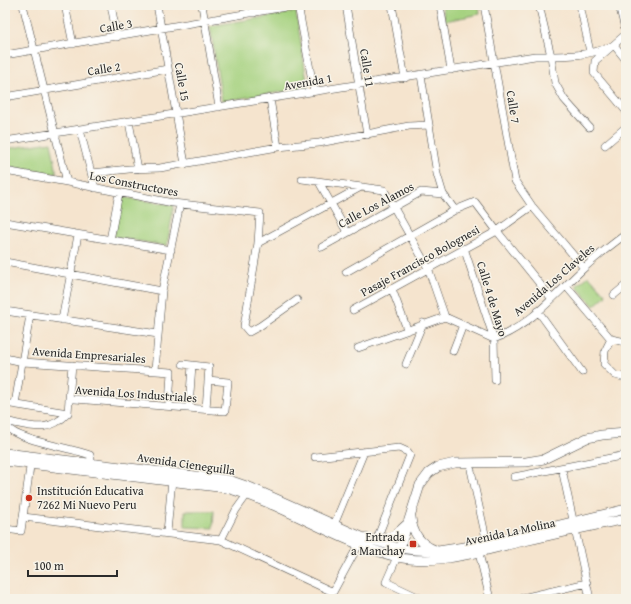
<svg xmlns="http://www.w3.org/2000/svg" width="631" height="604" viewBox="0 0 631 604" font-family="'Gentium Book Plus',serif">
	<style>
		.green { fill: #a4d17e; stroke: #687e54 }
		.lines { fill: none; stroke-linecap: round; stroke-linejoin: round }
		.minor-casing { stroke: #494743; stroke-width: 8 }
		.major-casing { stroke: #494743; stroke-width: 10 }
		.minor { stroke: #fff; stroke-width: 7 }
		.major { stroke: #fff; stroke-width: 9 }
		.poi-dot { fill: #c8321e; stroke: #f7f3e8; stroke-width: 1.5 }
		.labels { text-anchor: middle; stroke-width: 3; stroke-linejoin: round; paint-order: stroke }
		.street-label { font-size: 12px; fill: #2b2b2b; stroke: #f7f3e8 }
		.poi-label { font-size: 12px; fill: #2b2b2b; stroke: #f7f3e8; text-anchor: start }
	</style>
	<rect width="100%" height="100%" fill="#f7f3e8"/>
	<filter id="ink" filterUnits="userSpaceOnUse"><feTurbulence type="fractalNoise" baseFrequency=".025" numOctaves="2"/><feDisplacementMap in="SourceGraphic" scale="8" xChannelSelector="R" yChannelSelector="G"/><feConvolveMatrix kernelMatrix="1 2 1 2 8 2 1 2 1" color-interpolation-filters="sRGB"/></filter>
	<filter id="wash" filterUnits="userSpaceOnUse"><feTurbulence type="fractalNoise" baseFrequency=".012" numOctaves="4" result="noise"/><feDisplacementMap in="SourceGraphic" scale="16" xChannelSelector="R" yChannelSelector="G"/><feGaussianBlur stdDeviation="0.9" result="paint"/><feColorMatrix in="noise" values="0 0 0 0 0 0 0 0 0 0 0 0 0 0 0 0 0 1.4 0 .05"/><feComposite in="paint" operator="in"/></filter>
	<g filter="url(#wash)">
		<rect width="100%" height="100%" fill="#f5e4ce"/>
		<!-- green -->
		<path class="green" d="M442 5H479L480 14 445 21Z
			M296 12 308 88 222 101 210 26Z
			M51 142 57 174 5 166V149Z
			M121 197 174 205 167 246 114 237Z
			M589 276 606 295 594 306 576 286Z
			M185 511H214L213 528 185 527Z"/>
	</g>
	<g filter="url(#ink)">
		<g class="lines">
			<defs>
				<path id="minor" d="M23 5 67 182
					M65 5 73 44
					M111 5 117 37
					M157 5 185 164
					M202 5 219 107
					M252 5 254 13
					M298 5 314 91
					M346 5 367 135
					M392 5 405 78
					M440 5 451 70
					M484 5 515 181 532 206 584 268
					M539 5 551 56 555 83 564 99 589 127
					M580 5 590 52
					M619 5 626 33
					M626 34 595 61 594 73 626 111
					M614 45 626 60
					M5 55 297 5
					M421 75 437 174 443 194 455 210 475 202 497 231 552 299
					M5 97 168 69
					M270 99 278 147
					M129 122 138 169
					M80 130 95 188
					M5 141 535 56C562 56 589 57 614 45
					M605 145 626 127
					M5 171 67 182 173 203 260 213 258 243 244 326 249 332 260 326 297 300
					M92 173 129 169 160 168 278 147 319 143 409 126 429 125
					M302 179 384 190 428 268 445 317
					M319 182 347 232
					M5 222 171 250
					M110 240 119 193
					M258 243 361 187
					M322 247 421 192 443 194
					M464 248 494 339 495 380
					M5 262 162 291
					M346 272 455 210
					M566 286 611 339
					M392 289 407 329
					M614 295 626 285
					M353 310 497 231 532 206
					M5 311 158 334
					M538 311 582 372
					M62 320 78 235
					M611 339 605 351 604 364 615 375 626 378
					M611 339 626 342
					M358 348 445 317 494 339C530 326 556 294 583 269 597 256 611 245 626 234
					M453 351 463 325
					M5 358 23 362 171 372 169 406
					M183 364 209 367 206 409
					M406 364 423 323
					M155 370 162 291 180 204
					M69 399 72 365
					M5 403 68 413 69 399H75L225 411 228 382 208 380
					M15 404 30 315
					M189 408 192 365
					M68 413C49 433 33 427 9 422L7 426C14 440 73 448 90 455L92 463
					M315 457 399 448 408 452 410 455 376 541
					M562 469 590 599
					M471 470 487 543
					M514 477 626 455
					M23 517 221 540 333 592 359 544
					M334 525 364 452
					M5 529 21 531 31 460
					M167 532 172 480
					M221 540 236 510 249 492
					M478 549 490 599
					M397 557 386 582 422 599
					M518 599 587 583"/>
				<path id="major" d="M5 453 229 480 252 488 362 537 399 548 415 550 438 551 477 545 626 509
					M5 461 226 488C285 504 337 542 397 557 436 566 481 551 520 542 555 534 590 526 626 519
					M411 517C412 532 420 544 435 550
					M379 541 395 535 406 525
					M398 554 420 485 429 473 438 467 455 463 526 462 544 459 587 438 602 435 626 433"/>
			</defs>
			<!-- minor casing -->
			<use href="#minor" class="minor-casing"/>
			<!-- major casing -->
			<use href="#major" class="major-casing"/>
			<!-- minor -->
			<use href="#minor" class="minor"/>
			<!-- major -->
			<use href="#major" class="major"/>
		</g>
	</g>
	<!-- markers -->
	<g class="poi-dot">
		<circle cx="29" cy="498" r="4"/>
		<rect x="409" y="540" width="8" height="8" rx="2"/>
	</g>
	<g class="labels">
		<!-- street labels -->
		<g class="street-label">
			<text transform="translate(116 26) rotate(-10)" y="4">Calle 3</text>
			<text transform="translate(367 68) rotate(81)" y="4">Calle 11</text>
			<text transform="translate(104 69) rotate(-9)" y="4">Calle 2</text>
			<text transform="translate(182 82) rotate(80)" y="4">Calle 15</text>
			<text transform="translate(308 82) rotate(-10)" y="4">Avenida 1</text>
			<text transform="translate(513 107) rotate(81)" y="4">Calle 7</text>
			<text transform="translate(134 184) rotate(11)" y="4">Los Constructores</text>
			<text transform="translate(376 205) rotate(-28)" y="4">Calle Los Alamos</text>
			<text transform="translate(420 261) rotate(-29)" y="4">Pasaje Francisco Bolognesi</text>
			<text transform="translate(554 280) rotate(-41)" y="4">Avenida Los Claveles</text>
			<text transform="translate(492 299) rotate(73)" y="4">Calle 4 de Mayo</text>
			<text transform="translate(89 355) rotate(4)" y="4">Avenida Empresariales</text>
			<text transform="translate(136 394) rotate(4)" y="4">Avenida Los Industriales</text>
			<text transform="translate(186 464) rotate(8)" y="4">Avenida Cieneguilla</text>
			<text transform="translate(510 532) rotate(-12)" y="4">Avenida La Molina</text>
		</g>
		<!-- poi labels -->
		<g class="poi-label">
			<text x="37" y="495">Institución Educativa<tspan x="37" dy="14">7262 Mi Nuevo Peru</tspan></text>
			<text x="405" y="541" text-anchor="end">Entrada<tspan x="405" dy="14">a Manchay</tspan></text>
		</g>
	</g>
	<!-- margin -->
	<rect width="631" height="604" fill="none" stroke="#f7f3e8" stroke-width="20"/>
	<!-- scale -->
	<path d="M28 570v6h89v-6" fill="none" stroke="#2b2b2b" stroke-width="2"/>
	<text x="34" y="570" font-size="12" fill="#2b2b2b" stroke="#f7f3e8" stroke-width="3" paint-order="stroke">100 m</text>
</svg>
